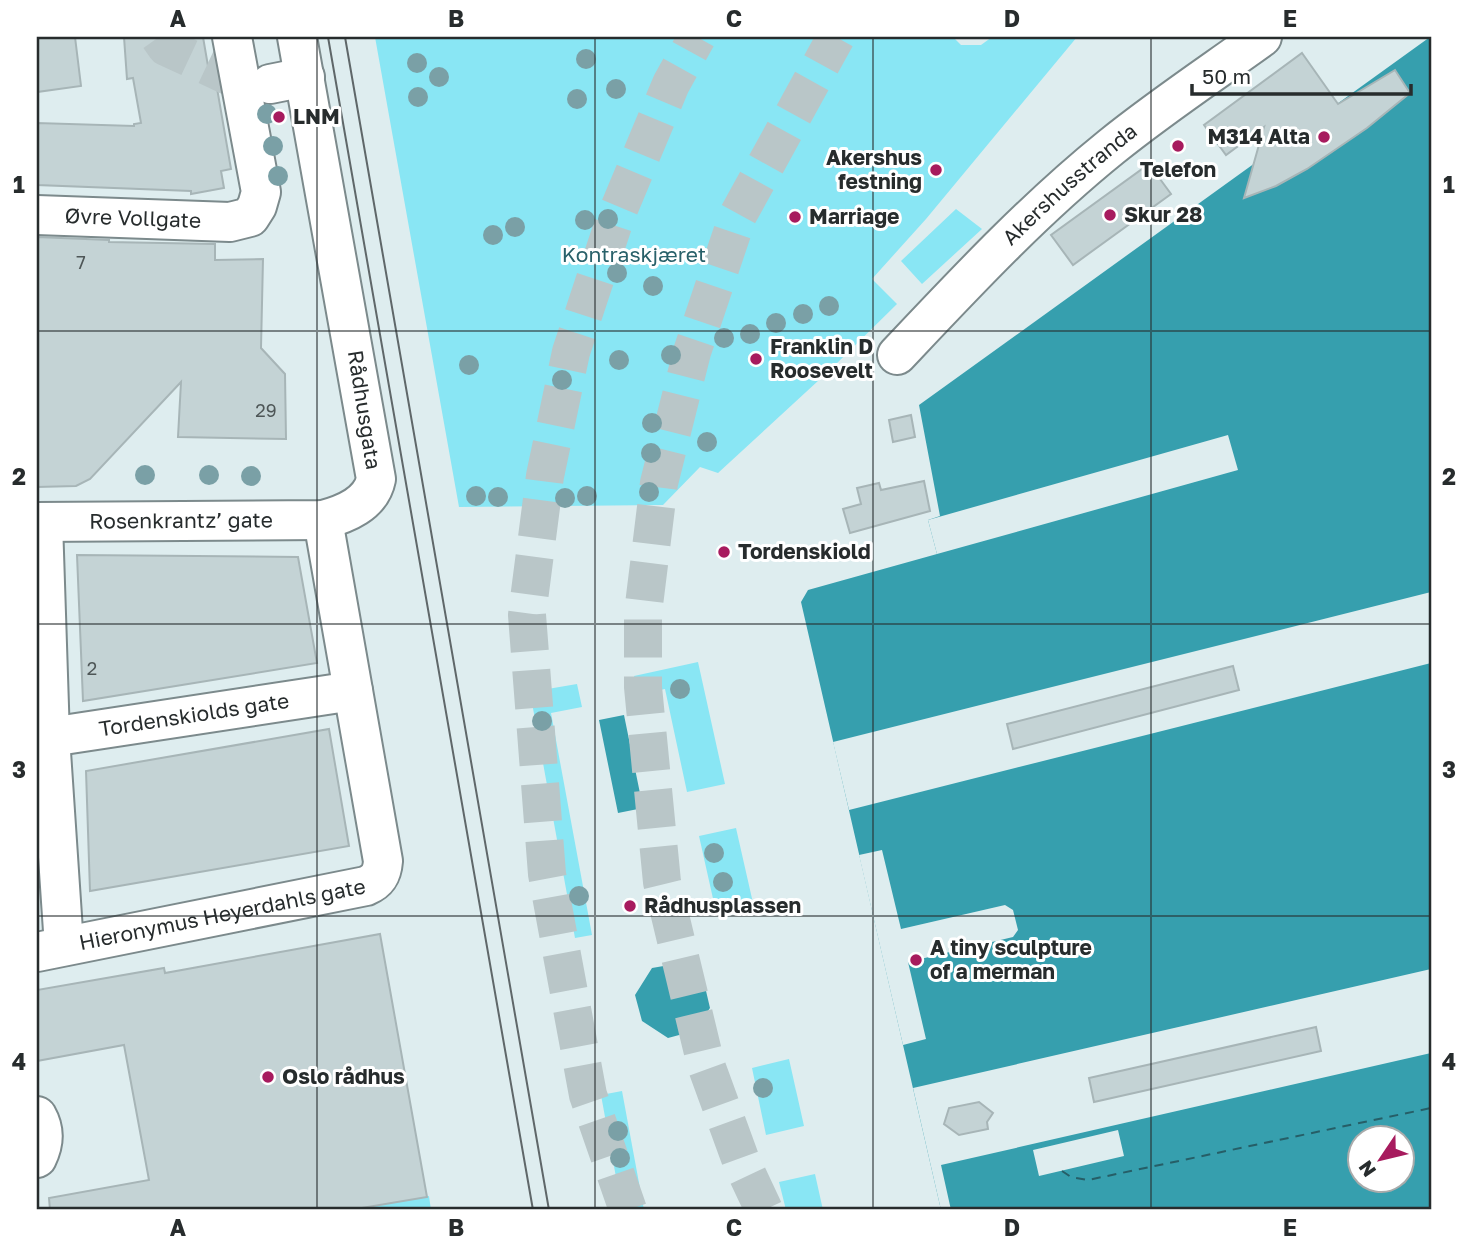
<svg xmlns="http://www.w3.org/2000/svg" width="1468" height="1247" viewBox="0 0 1468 1247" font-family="'Golos Text',sans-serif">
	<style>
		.green { fill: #89e6f4 }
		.water { fill: #369fae; fill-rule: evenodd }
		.pier { fill: #deedef }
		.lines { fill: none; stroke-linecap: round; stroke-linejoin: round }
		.ferry { stroke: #265e67; stroke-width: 2; stroke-dasharray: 9 7; stroke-linecap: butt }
		.building { fill: #c4d3d5; stroke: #a7b5b7; stroke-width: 2 }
		.minor-tunnel { stroke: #b9c6c8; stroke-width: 38; stroke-dasharray: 38 19; stroke-linecap: butt }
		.highway-tunnel { stroke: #b9c6c8; stroke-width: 38; stroke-dasharray: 38 19; stroke-linecap: butt }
		.minor-casing { stroke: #7c8a8c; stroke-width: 42 }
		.minor { stroke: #fff; stroke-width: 38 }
		.tram { stroke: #5f6769; stroke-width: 2 }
		.tree { fill: #7aa0a6 }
		.grid { fill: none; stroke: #272c2d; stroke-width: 2; stroke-opacity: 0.55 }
		.poi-dot { fill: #a71b5e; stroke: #fff; stroke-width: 2.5 }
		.labels { text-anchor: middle; stroke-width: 6; stroke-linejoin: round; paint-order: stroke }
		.number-label { font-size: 18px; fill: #4e5657 }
		.poi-label { font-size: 21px; font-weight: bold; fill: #272c2d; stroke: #fff; text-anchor: start }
		.street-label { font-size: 21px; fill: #272c2d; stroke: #fff }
		.park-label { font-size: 21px; fill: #29616a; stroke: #fff }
		.neatline { fill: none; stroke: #272c2d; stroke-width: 2.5 }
		.grid-label { font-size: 23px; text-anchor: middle; font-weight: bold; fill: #272c2d }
	</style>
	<rect width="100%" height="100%" fill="#deedef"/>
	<!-- green -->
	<path class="green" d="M375 37H953L961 45H981L992 37H1077L926 219 872 279 897 304 831 369 718 473 700 467 663 505 459 507Z
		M956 209 982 229 922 284 901 261Z
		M698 662 725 784 687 792 665 689 638 694 634 676Z
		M577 684 582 707 551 713 592 935 575 938 530 692Z
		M736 828 753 903 716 912 699 836Z
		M789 1059 804 1126 766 1135 752 1068Z
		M622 1091 644 1210H622L601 1095Z
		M815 1174 823 1210H786L779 1182Z
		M429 1196 431 1210H350Z"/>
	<!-- water -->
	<path class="water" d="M1430 37 1431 1210H941L801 602 808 590 937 554 928 520 940 516 919 405ZM1360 1138H1402V1180H1360Z
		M624 715 643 808 618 813 599 720Z
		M681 963 703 978 710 1008 694 1031 668 1038 642 1021 635 995 652 968Z"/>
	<!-- pier -->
	<path class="pier" d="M1228 435 1238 470 937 554 928 520Z
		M1431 592V663L849 810 833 742Z
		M882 850 901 929 1005 905 1013 910 1018 930 1013 937 908 962 926 1039 903 1045 859 855Z
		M1431 969V1053L941 1165 951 1210H941L913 1088Z
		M1118 1130 1124 1156 1039 1176 1033 1150Z"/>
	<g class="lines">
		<!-- ferry -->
		<path class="ferry" d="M1062 1171 1071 1177 1088 1180 1431 1108"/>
	</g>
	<!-- building -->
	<path class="building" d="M37 37H75L81 86 37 92Z
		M124 37H203L208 66 213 65 231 169 221 171 224 188 191 194V191L37 185V123L134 126V124L141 123 133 78 127 79Z
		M1302 53 1338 104 1395 70 1410 93 1367 128 1307 169 1276 186 1244 198 1264 127 1226 155 1204 125Z
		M1149 164 1171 194 1073 265 1051 235Z
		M37 237 109 240V242L215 244V260L263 259 261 348 285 374 286 439 178 437 181 382 90 479 76 486 37 487Z
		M911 415 915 437 893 442 889 420Z
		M924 481 930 511 850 533 843 509 861 504 857 488 879 483 881 490Z
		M77 555 298 557 317 663 83 701Z
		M1233 666 1239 690 1013 749 1007 724Z
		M329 729 349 846 90 891 86 771Z
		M380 934 427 1197 350 1210H50L49 1198 149 1180 124 1045 37 1061V990L164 968 165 973Z
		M1316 1027 1321 1051 1094 1102 1089 1078Z
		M979 1102 993 1113 987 1122 988 1129 959 1135 944 1124 949 1108Z"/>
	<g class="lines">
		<!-- minor-tunnel -->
		<path class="minor-tunnel" d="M159 37 166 47 252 87 268 84"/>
		<!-- highway-tunnel -->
		<path class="highway-tunnel" d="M628 1210 588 1095 547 874 527 615 545 476 571 352 616 216 671 84 697 37
			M764 1210 741 1161 706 1065 662 882 643 687V613L659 483 692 352 738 215 836 37"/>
		<defs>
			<g id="minor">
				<path d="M270 84 305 77"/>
				<path id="s1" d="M37 215 230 222 250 217 257 206 261 192 232 37"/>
				<path id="s2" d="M897 355C965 283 1033 210 1111 147 1159 108 1212 73 1262 37"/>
				<path id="s3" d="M37 522 323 520C345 514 371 504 376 479L297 37"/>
				<path d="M43 522 50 737 64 946"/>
				<path id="s4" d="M37 739 353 691"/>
				<path id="s5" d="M37 952 366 886C378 881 382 874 383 861L323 520"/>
				<path d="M37 1116C45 1130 44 1144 37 1158"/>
			</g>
		</defs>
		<!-- minor casing -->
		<use href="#minor" class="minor-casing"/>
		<!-- minor -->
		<use href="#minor" class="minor"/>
		<!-- tram -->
		<path class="tram" d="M328 37 533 1210
			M345 37 549 1210"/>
	</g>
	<!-- trees -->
	<g class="tree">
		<circle cx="586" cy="59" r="10"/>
		<circle cx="417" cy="63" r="10"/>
		<circle cx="439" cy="77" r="10"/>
		<circle cx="616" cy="89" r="10"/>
		<circle cx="418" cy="97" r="10"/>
		<circle cx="577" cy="99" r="10"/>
		<circle cx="267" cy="114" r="10"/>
		<circle cx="273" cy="146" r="10"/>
		<circle cx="278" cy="176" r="10"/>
		<circle cx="608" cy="219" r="10"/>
		<circle cx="585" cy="220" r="10"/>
		<circle cx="515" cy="227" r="10"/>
		<circle cx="493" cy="235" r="10"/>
		<circle cx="617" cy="273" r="10"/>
		<circle cx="653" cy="286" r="10"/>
		<circle cx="829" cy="306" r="10"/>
		<circle cx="803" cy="314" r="10"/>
		<circle cx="776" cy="323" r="10"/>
		<circle cx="750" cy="334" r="10"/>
		<circle cx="724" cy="338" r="10"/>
		<circle cx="671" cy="355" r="10"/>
		<circle cx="619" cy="360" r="10"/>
		<circle cx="469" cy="365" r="10"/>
		<circle cx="562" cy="380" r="10"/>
		<circle cx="652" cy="423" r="10"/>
		<circle cx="707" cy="442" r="10"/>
		<circle cx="651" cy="453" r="10"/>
		<circle cx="145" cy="475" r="10"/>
		<circle cx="209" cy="475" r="10"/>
		<circle cx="251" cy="476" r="10"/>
		<circle cx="649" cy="492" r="10"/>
		<circle cx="476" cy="496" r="10"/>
		<circle cx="587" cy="496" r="10"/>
		<circle cx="498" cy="497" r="10"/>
		<circle cx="565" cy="498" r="10"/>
		<circle cx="680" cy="689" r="10"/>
		<circle cx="542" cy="721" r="10"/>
		<circle cx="714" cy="853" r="10"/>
		<circle cx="723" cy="882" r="10"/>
		<circle cx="579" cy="896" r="10"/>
		<circle cx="763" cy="1088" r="10"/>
		<circle cx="618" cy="1131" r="10"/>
		<circle cx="620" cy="1158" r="10"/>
	</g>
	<!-- grid -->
	<path class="grid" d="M317 37V1210M595 37V1210M873 37V1210M1151 37V1210M37 331H1431M37 624H1431M37 916H1431"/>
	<!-- markers -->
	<g class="poi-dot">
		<circle cx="279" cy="117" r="7"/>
		<circle cx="1324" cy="137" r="7"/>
		<circle cx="1178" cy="146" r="7"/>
		<circle cx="936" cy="170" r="7"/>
		<circle cx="1110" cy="215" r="7"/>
		<circle cx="795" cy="217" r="7"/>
		<circle cx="756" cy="359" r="7"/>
		<circle cx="724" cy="552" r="7"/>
		<circle cx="630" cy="906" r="7"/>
		<circle cx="916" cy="960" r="7"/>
		<circle cx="268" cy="1077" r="7"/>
	</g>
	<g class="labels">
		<!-- number labels -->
		<g class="number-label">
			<text x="81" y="269">7</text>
			<text x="266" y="417">29</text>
			<text x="92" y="675">2</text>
		</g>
		<!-- poi labels -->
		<g class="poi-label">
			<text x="293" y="124">LNM</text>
			<text x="1310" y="144" text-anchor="end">M314 Alta</text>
			<text x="922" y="165" text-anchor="end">Akershus<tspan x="922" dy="24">festning</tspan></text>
			<text x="1178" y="177" text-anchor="middle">Telefon</text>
			<text x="1124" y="222">Skur 28</text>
			<text x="809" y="224">Marriage</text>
			<text x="770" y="354">Franklin D<tspan x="770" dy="24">Roosevelt</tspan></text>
			<text x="738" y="559">Tordenskiold</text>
			<text x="644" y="913">Rådhusplassen</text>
			<text x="930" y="955">A tiny sculpture<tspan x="930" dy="24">of a merman</tspan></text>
			<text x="282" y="1084">Oslo rådhus</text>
		</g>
		<!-- street labels -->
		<g class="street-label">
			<text dy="7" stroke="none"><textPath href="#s2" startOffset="243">Akershusstranda</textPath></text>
			<text dy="7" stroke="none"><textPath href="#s1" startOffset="96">Øvre Vollgate</textPath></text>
			<text transform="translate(364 410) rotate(81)" y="7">Rådhusgata</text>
			<text dy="7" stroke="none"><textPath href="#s3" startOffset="144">Rosenkrantz’ gate</textPath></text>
			<text dy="7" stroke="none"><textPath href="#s4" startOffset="159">Tordenskiolds gate</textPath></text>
			<text dy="7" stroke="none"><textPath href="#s5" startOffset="189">Hieronymus Heyerdahls gate</textPath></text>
		</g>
		<!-- park labels -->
		<g class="park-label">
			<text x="634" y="262">Kontraskjæret</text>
		</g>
	</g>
	<!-- border -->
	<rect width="1468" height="1247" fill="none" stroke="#ffffff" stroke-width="77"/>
	<!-- north arrow -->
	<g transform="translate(1381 1159) rotate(235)"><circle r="33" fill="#ffffff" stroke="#a9abab" stroke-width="2"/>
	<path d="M0-5L12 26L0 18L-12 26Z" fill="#a71b5e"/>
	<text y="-10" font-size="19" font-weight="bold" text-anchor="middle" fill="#272c2d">N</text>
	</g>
	<!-- scale -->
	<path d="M1192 84v10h219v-10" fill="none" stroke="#272c2d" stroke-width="3.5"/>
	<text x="1202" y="84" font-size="21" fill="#272c2d" stroke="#ffffff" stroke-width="5" paint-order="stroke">50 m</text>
	<rect x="38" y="38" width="1392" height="1170" class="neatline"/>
	<g class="grid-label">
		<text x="178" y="27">A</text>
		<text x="456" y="27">B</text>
		<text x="734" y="27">C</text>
		<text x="1012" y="27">D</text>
		<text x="1290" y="27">E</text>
		<text x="19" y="193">1</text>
		<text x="1449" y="193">1</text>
		<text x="19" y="485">2</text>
		<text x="1449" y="485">2</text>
		<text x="19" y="778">3</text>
		<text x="1449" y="778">3</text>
		<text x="19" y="1070">4</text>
		<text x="1449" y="1070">4</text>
		<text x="178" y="1236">A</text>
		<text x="456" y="1236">B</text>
		<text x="734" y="1236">C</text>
		<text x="1012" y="1236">D</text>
		<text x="1290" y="1236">E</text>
	</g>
</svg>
